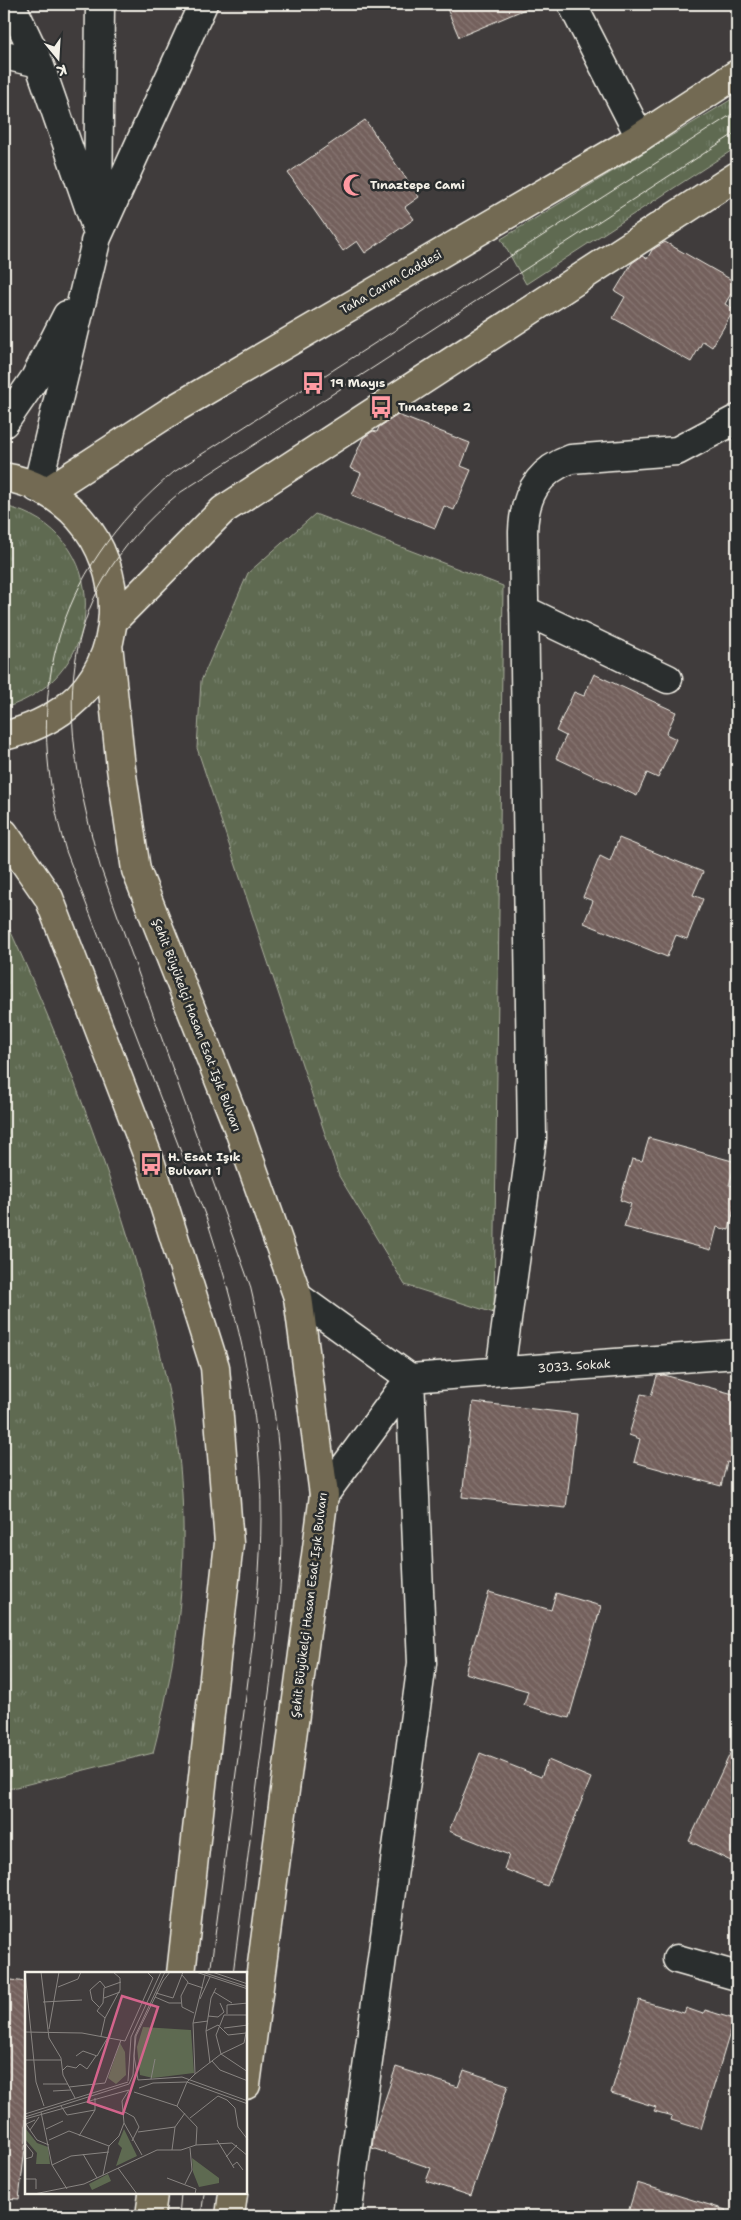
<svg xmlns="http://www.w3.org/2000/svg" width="741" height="2220" viewBox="0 0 741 2220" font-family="'Shantell Sans',sans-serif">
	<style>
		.grass { fill: url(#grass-tufts); stroke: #a9ae9c }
		.building { fill: url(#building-back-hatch); stroke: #f4f1e8 }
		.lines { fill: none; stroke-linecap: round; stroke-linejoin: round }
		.minor-casing { stroke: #f4f1e8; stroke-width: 31 }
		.major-casing { stroke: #f4f1e8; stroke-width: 31 }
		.minor { stroke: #2a2d2e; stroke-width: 28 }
		.major { stroke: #736b52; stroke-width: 28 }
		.tram { stroke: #f4f1e8; stroke-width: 1 }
		.labels { text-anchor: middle; stroke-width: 5; stroke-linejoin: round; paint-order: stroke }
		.poi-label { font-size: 12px; font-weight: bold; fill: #f4f1e8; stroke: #2a2d2e; text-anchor: start }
		.street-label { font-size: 12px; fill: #f4f1e8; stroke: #2a2d2e }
		.inset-road { fill: none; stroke: #888481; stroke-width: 1 }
		.view { fill: #d4648c; fill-opacity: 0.15; stroke: #d4648c; stroke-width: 2.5 }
		.inset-edge { fill: none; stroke: #f4f1e8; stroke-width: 2.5 }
	</style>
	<defs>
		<pattern id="grass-tufts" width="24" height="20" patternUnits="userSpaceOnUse" patternTransform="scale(1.25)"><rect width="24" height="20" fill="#5e6a51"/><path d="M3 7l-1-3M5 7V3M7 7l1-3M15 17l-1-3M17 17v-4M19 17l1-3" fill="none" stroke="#76806a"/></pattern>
		<pattern id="building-back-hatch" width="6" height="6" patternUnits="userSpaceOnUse" patternTransform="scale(1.25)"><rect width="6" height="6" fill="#73605c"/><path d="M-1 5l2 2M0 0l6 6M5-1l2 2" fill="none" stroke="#887773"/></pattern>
	</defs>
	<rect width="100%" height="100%" fill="#403c3c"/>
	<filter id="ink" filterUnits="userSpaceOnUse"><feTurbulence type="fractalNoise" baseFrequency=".02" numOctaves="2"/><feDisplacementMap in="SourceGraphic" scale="10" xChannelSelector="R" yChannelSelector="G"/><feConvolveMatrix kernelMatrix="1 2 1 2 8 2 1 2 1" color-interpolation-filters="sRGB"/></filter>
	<g filter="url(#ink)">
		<!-- grass -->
		<path class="grass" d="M737 96V147L526 284 501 239Z
			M4 506C113 530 112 676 4 708Z
			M315 514 503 586 494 1313 405 1285 339 1176 197 748 201 681 248 573Z
			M4 917C56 1029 101 1144 136 1263 158 1339 178 1415 182 1494 187 1582 175 1668 153 1753L4 1790Z"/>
		<!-- building -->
		<path class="building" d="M445 4H537L459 37Z
			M365 120 419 197 405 207 414 219 365 253 357 241 343 251 288 173Z
			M665 242 737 283 725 304 734 310 712 347 703 341 691 362 613 318 625 297 615 291 632 263 642 256 647 259 652 250Z
			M398 415 470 443 461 466 471 470 454 510 444 506 435 528 352 495 361 473 350 468 363 438 373 431 377 432 379 427Z
			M594 674 676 712 666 734 676 739 658 778 647 773 637 796 556 758 566 736 556 731 574 692 584 696Z
			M619 838 703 872 693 895 703 899 687 939 676 935 667 957 584 923 593 901 583 897 600 856 610 861Z
			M649 1138 736 1162 729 1185 737 1187V1197L729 1230 717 1227 711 1250 624 1227 631 1204 620 1200 632 1159 642 1161Z
			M664 1375 737 1395V1465L727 1462 721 1486 634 1462 640 1439 629 1435 641 1394 651 1396 657 1376Z
			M473 1402 577 1414 566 1508 462 1497Z
			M489 1592 551 1610 556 1593 601 1606 569 1718 524 1705 528 1691 465 1673Z
			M737 1739V1864L689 1841Z
			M480 1753 541 1777 548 1760 591 1778 547 1886 504 1869 509 1855 449 1831Z
			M4 1979 26 1982V2140L19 2199 4 2198Z
			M639 2000 684 2013 686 2008 703 2014 705 2010 734 2019 701 2129 671 2120 672 2116 654 2111 656 2107 611 2093Z
			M396 2067 458 2087 464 2070 508 2085 471 2196 426 2181 431 2168 372 2148 374 2132Z
			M637 2183 726 2210 725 2216H627Z"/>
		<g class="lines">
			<defs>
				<path id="minor" d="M11 4 39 63 98 233 37 488
					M572 4 640 137
					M4 55 39 63
					M98 214 100 4
					M95 242 203 4
					M4 423 35 378 67 315
					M524 610 668 679
					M298 1297 410 1378 324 1495
					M500 1371 532 1138 523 532C524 497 537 471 571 459L677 451 737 419
					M677 1959 737 1976
					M347 2216 422 1663 410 1378 737 1354"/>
				<path id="major" d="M4 477C32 481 60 497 79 518 126 570 126 660 68 706 49 721 28 730 4 736
					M46 492 174 409 640 137 737 74
					M113 621 223 510 737 176
					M108 644 121 768 136 870 239 1130 298 1297 324 1495 246 2085
					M4 833 49 898 151 1164 215 1367 229 1543 181 1974
					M150 2216 153 2194
					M230 2216 233 2194"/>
			</defs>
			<!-- minor casing -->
			<use href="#minor" class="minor-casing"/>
			<!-- major casing -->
			<use href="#major" class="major-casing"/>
			<!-- minor -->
			<use href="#minor" class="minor"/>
			<!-- major -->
			<use href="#major" class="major"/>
			<!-- tram -->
			<path class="tram" d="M210 1974C221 1891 231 1809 242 1727 254 1634 267 1541 258 1448 251 1370 231 1294 207 1220L66 851C21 700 52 574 174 472L737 111
				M233 1974C243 1895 253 1817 263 1738 273 1665 283 1593 282 1520 282 1441 268 1362 250 1285L100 866C58 718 49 601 178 494L737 132
				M179 2216 181 2194
				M201 2216 204 2194"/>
		</g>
	</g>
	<!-- icons -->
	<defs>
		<symbol id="mosque-bare" viewBox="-9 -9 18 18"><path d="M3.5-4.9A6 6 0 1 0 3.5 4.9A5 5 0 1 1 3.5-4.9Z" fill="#ff9aa2" stroke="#2a2d2e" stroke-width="2.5" paint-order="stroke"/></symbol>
		<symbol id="bus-bare" viewBox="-9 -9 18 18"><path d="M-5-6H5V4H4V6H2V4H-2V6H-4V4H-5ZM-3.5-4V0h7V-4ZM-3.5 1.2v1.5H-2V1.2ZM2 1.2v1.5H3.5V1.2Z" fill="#ff9aa2" stroke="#2a2d2e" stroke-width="2.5" paint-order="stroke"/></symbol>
	</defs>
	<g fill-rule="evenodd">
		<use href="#mosque-bare" x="338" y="169" width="32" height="32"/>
		<use href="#bus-bare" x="297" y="367" width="32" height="32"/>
		<use href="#bus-bare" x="365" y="391" width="32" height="32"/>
		<use href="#bus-bare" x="135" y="1148" width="32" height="32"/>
	</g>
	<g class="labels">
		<!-- poi labels -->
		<g class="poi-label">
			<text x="370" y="189">Tınaztepe Cami</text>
			<text x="330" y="387">19 Mayıs</text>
			<text x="398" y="411">Tınaztepe 2</text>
			<text x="168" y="1161">H. Esat Işık<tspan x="168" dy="14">Bulvarı 1</tspan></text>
		</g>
		<!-- street labels -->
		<g class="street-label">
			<text transform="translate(391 282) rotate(-30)" y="4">Taha Carım Caddesi</text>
			<text transform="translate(197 1025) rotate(69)" y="4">Şehit Büyükelçi Hasan Esat Işık Bulvarı</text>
			<text transform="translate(574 1366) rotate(-4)" y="4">3033. Sokak</text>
			<text transform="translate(309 1605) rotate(-83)" y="4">Şehit Büyükelçi Hasan Esat Işık Bulvarı</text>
		</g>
	</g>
	<!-- overview -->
	<g transform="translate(25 1972)">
		<rect width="222" height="222" fill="#403c3c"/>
		<path d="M118 55 166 58 169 101 128 106 115 103 112 75ZM95 71 100 80 101 103 91 112 83 106ZM0 156 12 171 23 175 25 192H11L12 181 0 167ZM99 157 112 184 91 194 97 176 93 172ZM167 186 194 206V211L174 215 168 200ZM83 202 86 209 67 218 64 212Z" fill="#5e6a51"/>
		<path class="inset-road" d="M0 0 11 110 19 134M16 0 24 66 36 86 38 103 50 126M171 0 223 17M177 0 223 15M187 0 223 12M157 3 163 10 156 24 157 35 169 41M163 11 178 16M33 15 53 7 56 0M189 20 207 31M131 21 148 26 158 0M130 25 144 31H156M79 26 95 20M175 27 185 5M18 30 57 28M74 35 67 28 65 18 75 9 80 15M202 42V33L223 31M223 43H199L191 63 196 82 223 100M183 44 193 45 199 40 195 31M80 46 72 39 78 31 79 16 96 10M168 51 183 49M199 56 223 53M24 57 34 0M181 59 193 53 203 63 221 61M0 60 57 61 100 69 128 6 122 0M76 64 80 46 95 18V6L88 0M51 84 58 79 72 84 83 65M0 88H36M187 89 195 98 223 109M185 91 181 59 186 26 191 16M37 99 42 94 51 96 55 92 62 97 71 84M170 102 168 51 180 3M126 107 130 87M113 108 109 84 111 64 138 9 145 0M113 108 157 105 223 129M103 109 106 65 136 0M18 112H43M44 115 80 111 96 68M114 116 128 111 162 110 223 132M104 118 97 129 99 151 117 183M28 119 46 118M109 120 152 134 172 155 171 173M193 124 202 128 210 136 213 155 223 168M36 134 42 143 70 138M152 134 162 110 170 102 196 82 219 71 223 51M98 139 109 145 114 155 107 169M16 140 27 193 42 217M0 142 103 110M0 145 104 112 108 103 110 64 140 0M14 145 5 158 12 168 24 173M165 146 193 124M0 147 104 118M21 157 38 149M5 158 1 152 10 148M113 160 150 155M54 164 70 138V126M24 168 44 159 84 174M192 168 209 196M0 171 8 181 7 185 0 187M147 178 150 155 160 141M58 182 72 206M201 185 212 173M27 193 46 184 84 180M207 194 212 190 218 198M93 196 112 222M78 203 84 174 94 164 99 151M142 206 171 217 170 222M0 207H11V217M160 212 167 198 165 176M9 222 59 212 132 178H156L171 173 207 171 223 184"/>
		<path class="view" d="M97 24 133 35 98 142 63 130Z"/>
		<rect width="222" height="222" class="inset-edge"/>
	</g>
	<!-- margin -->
	<rect width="741" height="2220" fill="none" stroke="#2a2d2e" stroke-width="20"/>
	<rect x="10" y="10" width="721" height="2200" fill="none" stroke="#f4f1e8" stroke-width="2" filter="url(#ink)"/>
	<!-- north arrow -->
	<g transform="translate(58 58) rotate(162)" stroke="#2a2d2e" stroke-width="4" paint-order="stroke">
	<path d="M0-4L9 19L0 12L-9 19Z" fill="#f4f1e8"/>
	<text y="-8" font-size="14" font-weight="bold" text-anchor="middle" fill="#f4f1e8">K</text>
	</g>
</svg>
